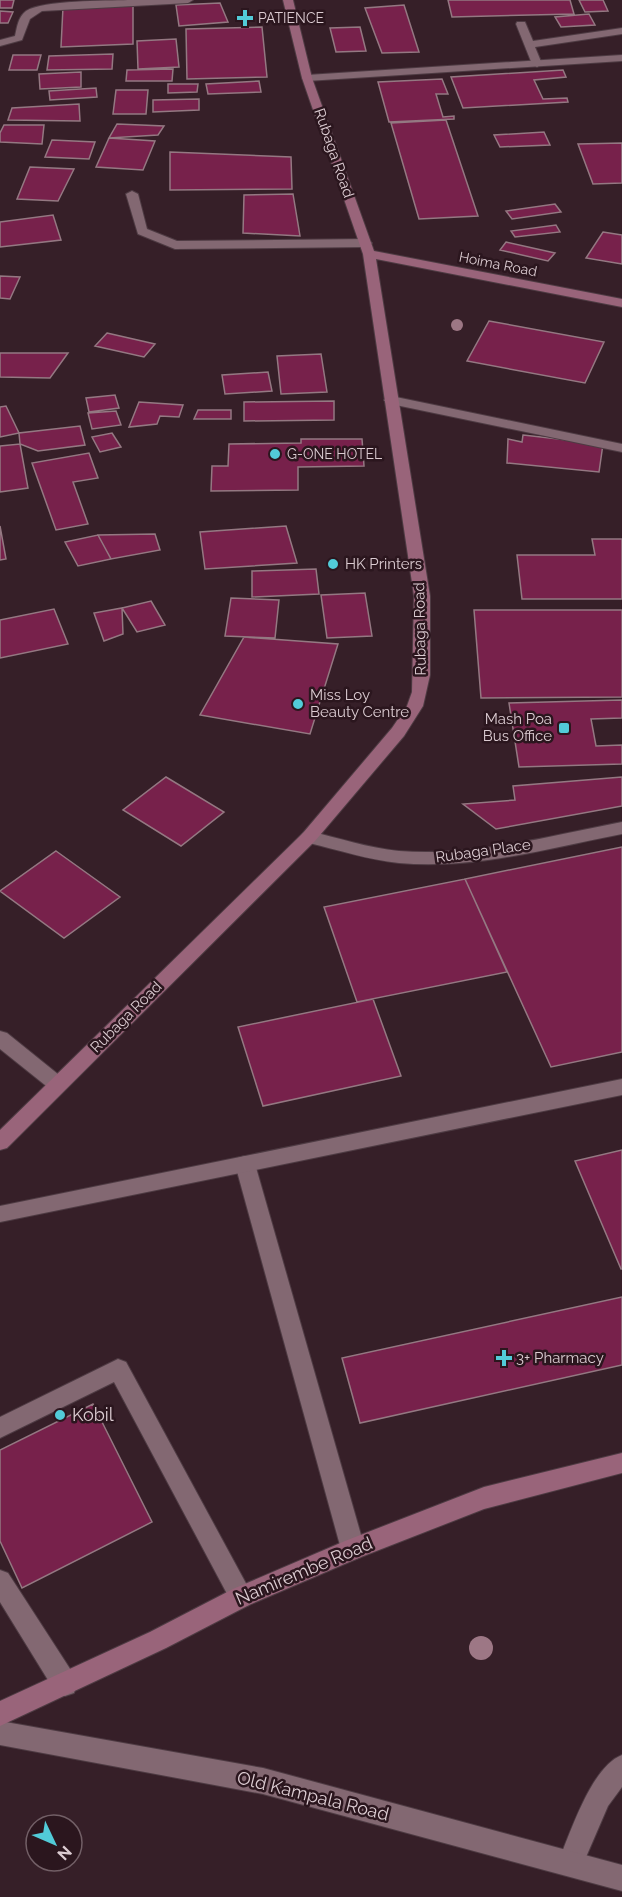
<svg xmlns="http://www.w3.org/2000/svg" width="622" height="1897" viewBox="0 0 622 1897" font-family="Raleway,sans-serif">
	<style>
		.building { fill: #77214b; stroke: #947882; stroke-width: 1.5 }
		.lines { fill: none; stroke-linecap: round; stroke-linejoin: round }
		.service-casing { stroke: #4e3b43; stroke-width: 2 }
		.minor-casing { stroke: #4e3b43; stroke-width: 2 }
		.tertiary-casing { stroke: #4e3b43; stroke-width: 2 }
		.secondary-casing { stroke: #4e3b43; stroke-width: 2 }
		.service { fill: #836872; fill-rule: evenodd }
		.minor { fill: #836872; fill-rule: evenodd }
		.tertiary { fill: #836872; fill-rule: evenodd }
		.secondary { fill: #99647a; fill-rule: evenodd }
		.tree { fill: #9d7785 }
		.poi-dot { fill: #52cbd8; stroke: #2b161e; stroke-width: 2 }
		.labels { text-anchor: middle; stroke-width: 5; stroke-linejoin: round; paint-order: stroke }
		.far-poi-label { font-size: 14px; fill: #dcccd2; stroke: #2b161e; text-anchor: start }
		.far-street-label { font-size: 14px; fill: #dcccd2; stroke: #2b161e }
		.street-label { font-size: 15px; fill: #dcccd2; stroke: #2b161e }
		.poi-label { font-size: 15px; fill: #dcccd2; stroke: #2b161e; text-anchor: start }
		.near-poi-label { font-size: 18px; fill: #dcccd2; stroke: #2b161e; text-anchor: start }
		.near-street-label { font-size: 18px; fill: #dcccd2; stroke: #2b161e }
	</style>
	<rect width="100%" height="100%" fill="#361f28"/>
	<!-- building -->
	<path class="building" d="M0 0H14L12 8H0Z
		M448 0H570L574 14 452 17Z
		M579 0H603L608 11 585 12Z
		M220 3 228 22 179 26 176 5Z
		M133 5V44L61 47 63 7Z
		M404 5 419 52 382 53 365 8Z
		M0 11 13 12 8 23H0Z
		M589 14 595 25 561 27 555 17Z
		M262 27 267 77 187 79 186 29Z
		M360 27 366 51 336 52 330 28Z
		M176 39 179 67 138 69 137 41Z
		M113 54 112 69 47 70 49 56Z
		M13 55H41L37 70H9Z
		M173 69 172 81H126L127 70Z
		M563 70 566 77 534 80 543 99 567 98 568 102 463 108 451 77Z
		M81 72V87L40 89 39 74Z
		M442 79 448 94H436L443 117 454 116V119L389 122 378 82Z
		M259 81 261 92 208 94 206 84Z
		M168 84H198L197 92 168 93Z
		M96 88 97 97 50 100 49 91Z
		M116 90H148L146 114H113Z
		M199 99V110L153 112V100Z
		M79 104 80 121 8 120 12 108Z
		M446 120 478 216 419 219 391 123Z
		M117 124 164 126 158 135 109 138Z
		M4 125H44L42 144 0 142V133Z
		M544 132 550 145 500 147 494 135Z
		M109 138 155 141 143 170 96 167Z
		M52 140 95 142 89 159 45 157Z
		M622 143V183L593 184 578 144Z
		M170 152 291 157 292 189 170 190Z
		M30 167 74 169 58 201 17 199Z
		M293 194 300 236 243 233 244 195Z
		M555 204 561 212 512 219 506 211Z
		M53 215 61 240 0 247V222Z
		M556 225 560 232 515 237 511 231Z
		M603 232 622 235V264L586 258Z
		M506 242 555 253 548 261 500 250Z
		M0 276 20 277 10 299 0 298Z
		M489 321 604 342 585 383 467 361Z
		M107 333 155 344 144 357 95 346Z
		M0 353H68L50 378 0 377Z
		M321 354 327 392 281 394 277 356Z
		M268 372 272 391 225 394 222 375Z
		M115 395 119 408 89 412 86 398Z
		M334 401V420L244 421V402Z
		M139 402 183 405 179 417 160 416 157 424 129 427Z
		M6 406 19 433 0 437V407Z
		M198 410H231V419H194Z
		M116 411 121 425 92 429 88 413Z
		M80 426 85 445 38 451 20 444 19 433Z
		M112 433 121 447 100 452 92 437Z
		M523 435 603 444 599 472 507 463 508 439 522 442Z
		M301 439H362L364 466 298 467V490L211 491 212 466H228L229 444 301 443Z
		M20 444 28 488 0 492V446Z
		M89 453 98 478 73 482 88 524 56 530 32 463Z
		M0 526 6 559 0 560Z
		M286 526 297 563 205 569 200 532Z
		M155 534 160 550 111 559 98 535Z
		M98 535 111 559 78 566 65 542Z
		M592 539H622V599H522L517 555H595Z
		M316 569 319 594 252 597V571Z
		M365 593 372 636 327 638 321 595Z
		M231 598 279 600 275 638 225 636Z
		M151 601 165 625 137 632 122 608Z
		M122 608 123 634 104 641 94 613Z
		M54 609 68 644 0 658V620Z
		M474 610H622V697L481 698Z
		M244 637 338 644 310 734 200 715Z
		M622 700V718L591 719 596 746 622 745V764L519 767 509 703Z
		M166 777 224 812 181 846 123 810Z
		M622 777V806L496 829 463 804 515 800 513 786Z
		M622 847V1052L551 1067 465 879Z
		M56 851 120 897 64 938 0 891Z
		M465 879 507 972 357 1002 324 907Z
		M373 999 401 1076 263 1106 238 1027Z
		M622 1150V1269H621L575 1161Z
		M622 1297V1365L360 1423 342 1358Z
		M93 1404 152 1522 22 1588 0 1541V1450Z"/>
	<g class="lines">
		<defs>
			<path id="service" d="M517 22H525L533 41 622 28V34L535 47 542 64 537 67 532 64 516 24Z
				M132 191 138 194 147 229 177 241 366 239 372 243 366 247 175 249 138 234 126 194Z
				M391 396 622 444V452L386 403 384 400Z
				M245 1156 252 1158 255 1164 365 1549 361 1557 353 1560 345 1557 341 1549 235 1164 238 1158Z
				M118 1359 126 1362 249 1589 253 1597 249 1605 241 1608 233 1605 114 1382 0 1438V1417Z
				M0 1570 8 1573 74 1675 77 1684 74 1693 65 1696 56 1693 0 1602Z
				M622 1755V1787L608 1806 580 1871 571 1875 562 1871 558 1862C571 1832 591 1767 622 1755Z"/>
			<path id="minor" d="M128 0H193L188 3 42 11 30 19 22 40 0 46V40L15 36C17 27 18 17 26 11 43 0 106 1 128 0Z
				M622 55V61L307 81 302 78 307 75Z
				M622 822V834C549 848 474 870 399 863 368 860 339 850 309 843L303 841 300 837 303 833 309 831C339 838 368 848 399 851 474 857 549 836 622 822Z
				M0 1031 7 1033 64 1079 67 1084 64 1089 57 1092 50 1089 0 1049Z
				M622 1079V1095L0 1222V1206Z"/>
			<path id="tertiary" d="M0 1721 263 1768 622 1865V1891L263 1794 0 1745Z"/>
			<path id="secondary" d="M283 0H293L312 78 374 251 622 299V307L376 259 430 596V675L423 706 404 736 315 841 7 1148 0 1150V1130L303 833 392 728 407 706 412 692 414 596 363 254 302 78Z
				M622 1453V1473L484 1509 361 1557 249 1605 166 1648 0 1726V1701L150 1632 233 1589 345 1541 484 1487Z"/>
		</defs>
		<!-- service casing -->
		<use href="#service" class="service-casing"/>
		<!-- minor casing -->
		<use href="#minor" class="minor-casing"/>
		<!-- tertiary casing -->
		<use href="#tertiary" class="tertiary-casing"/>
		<!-- secondary casing -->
		<use href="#secondary" class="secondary-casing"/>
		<!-- service -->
		<use href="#service" class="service"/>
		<!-- minor -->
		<use href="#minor" class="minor"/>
		<!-- tertiary -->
		<use href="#tertiary" class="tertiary"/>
		<!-- secondary -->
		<use href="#secondary" class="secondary"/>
	</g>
	<!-- trees -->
	<g class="tree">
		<circle cx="457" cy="325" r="6"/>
		<circle cx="481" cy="1648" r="12"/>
	</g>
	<!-- markers -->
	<g class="poi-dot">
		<path d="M242 9h6v6h6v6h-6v6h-6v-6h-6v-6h6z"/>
		<circle cx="275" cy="454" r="6"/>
		<circle cx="333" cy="564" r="6"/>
		<circle cx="298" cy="704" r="6"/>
		<rect x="558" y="722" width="12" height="12" rx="3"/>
		<path d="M501 1349h6v6h6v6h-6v6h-6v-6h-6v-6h6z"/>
		<circle cx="60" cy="1415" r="6"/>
	</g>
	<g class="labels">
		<!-- far-poi labels -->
		<g class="far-poi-label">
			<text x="258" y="23">PATIENCE</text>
			<text x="287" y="459">G-ONE HOTEL</text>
		</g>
		<!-- far-street labels -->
		<g class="far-street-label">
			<text transform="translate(498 264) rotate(11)" y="5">Hoima Road</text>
		</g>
		<!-- street labels -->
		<g class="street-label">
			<text transform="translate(334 153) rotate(71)" y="5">Rubaga Road</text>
			<text transform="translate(420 629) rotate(-91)" y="5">Rubaga Road</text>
			<text transform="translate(483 851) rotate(-8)" y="5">Rubaga Place</text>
			<text transform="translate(126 1017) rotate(-45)" y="5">Rubaga Road</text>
		</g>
		<!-- poi labels -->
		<g class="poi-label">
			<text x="345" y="569">HK Printers</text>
			<text x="310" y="700">Miss Loy<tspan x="310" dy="17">Beauty Centre</tspan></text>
			<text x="552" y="724" text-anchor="end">Mash Poa<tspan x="552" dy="17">Bus Office</tspan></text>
			<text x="516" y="1363">3+ Pharmacy</text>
		</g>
		<!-- near-poi labels -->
		<g class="near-poi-label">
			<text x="72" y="1421">Kobil</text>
		</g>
		<!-- near-street labels -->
		<g class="near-street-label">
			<text transform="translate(304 1571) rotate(-23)" y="6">Namirembe Road</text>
			<text transform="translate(313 1796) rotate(14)" y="6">Old Kampala Road</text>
		</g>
	</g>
	<!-- north arrow -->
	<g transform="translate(54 1843) rotate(134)"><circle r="28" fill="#2b161e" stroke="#725f66" stroke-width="1.5"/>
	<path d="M0-4.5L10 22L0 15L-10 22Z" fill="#52cbd8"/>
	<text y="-9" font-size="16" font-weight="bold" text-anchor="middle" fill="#dcccd2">N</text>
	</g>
</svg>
